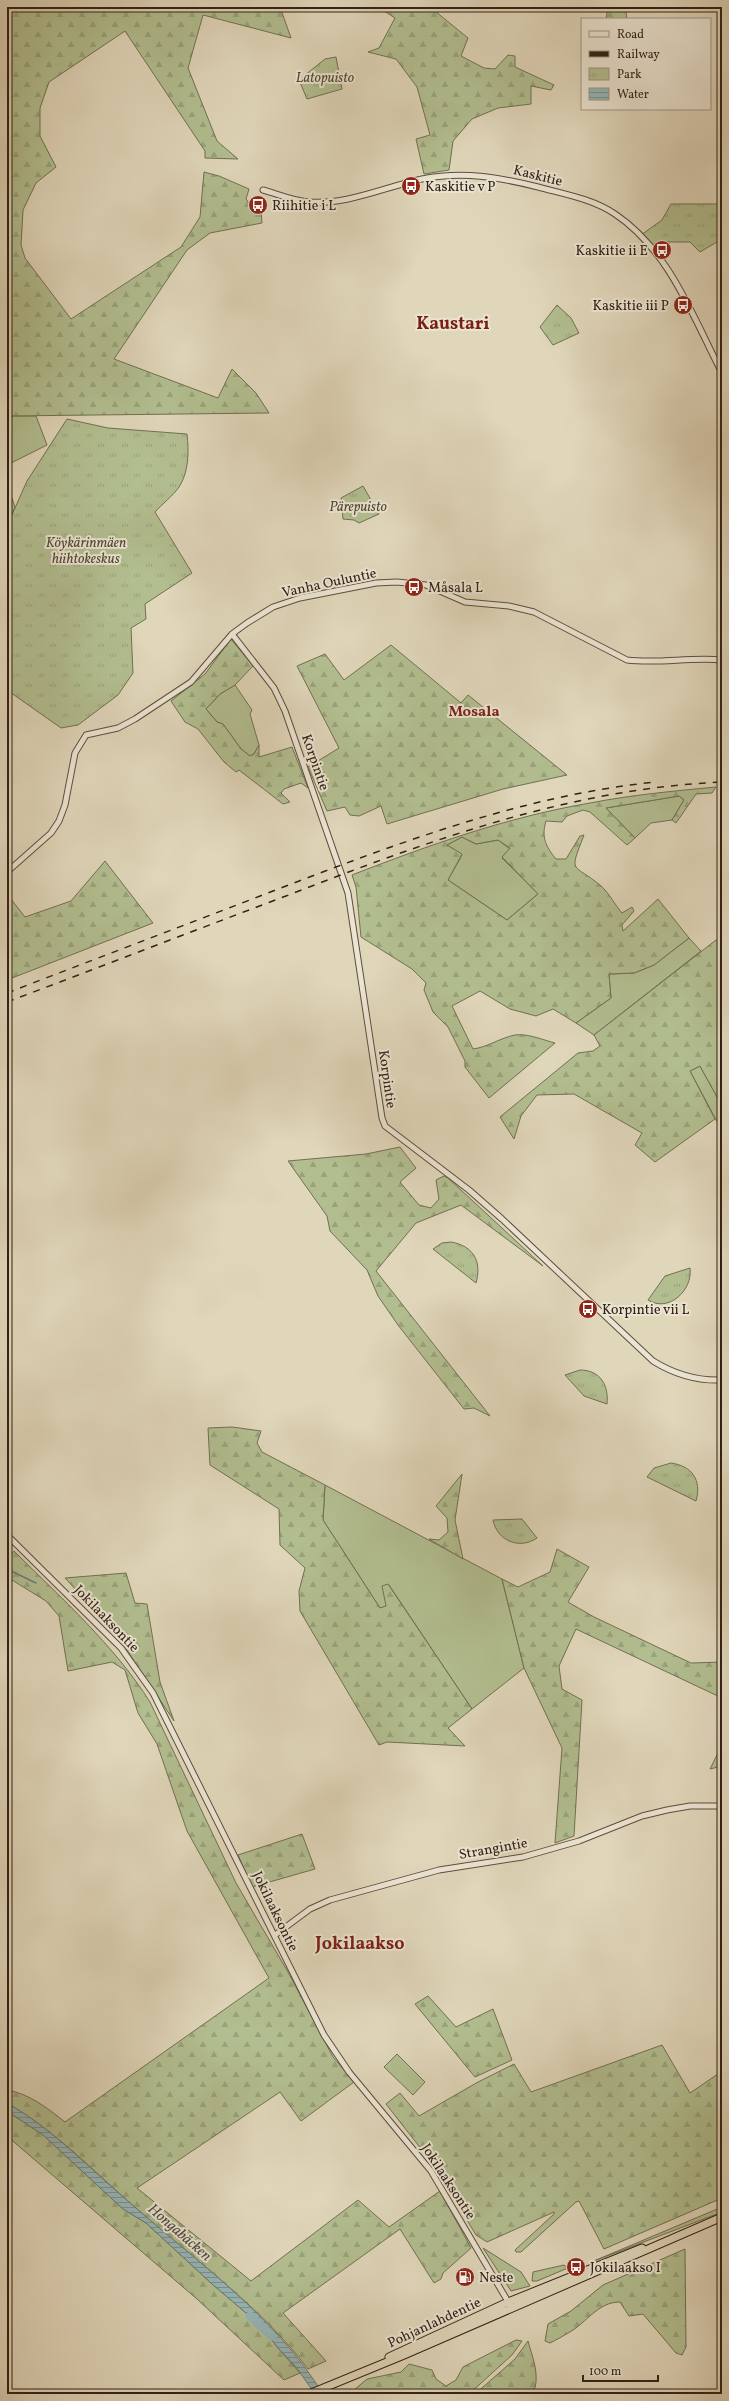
<svg xmlns="http://www.w3.org/2000/svg" width="729" height="2401" viewBox="0 0 729 2401" font-family="Vollkorn,serif">
	<style>
		.grass { fill: #b2be90; stroke: #717052 }
		.forest { fill: url(#forest-firs); stroke: #717052; fill-rule: evenodd }
		.park { fill: url(#park-tufts); stroke: #717052 }
		.water { fill: url(#water-rules); stroke: #6d7b77 }
		.lines { fill: none; stroke-linecap: round; stroke-linejoin: round }
		.stream { stroke: #6d7b77; stroke-width: 1.5 }
		.river { stroke: #96b7b8; stroke-width: 9 }
		.minor-casing { stroke: #5c4e3e; stroke-width: 7 }
		.highway-casing { stroke: #302115; stroke-width: 9 }
		.minor { stroke: #ebe4d2; stroke-width: 5 }
		.highway { stroke: #e0d6ba; stroke-width: 7 }
		.rail { stroke: #302115; stroke-width: 1.5; stroke-dasharray: 7 7; stroke-linecap: butt }
		.labels { text-anchor: middle; stroke-width: 4; stroke-linejoin: round; paint-order: stroke }
		.park-label { font-size: 14px; font-style: italic; fill: #504834; stroke: #ebe4d2 }
		.street-label { font-size: 14px; fill: #302115; stroke: #ebe4d2 }
		.poi-label { font-size: 14px; fill: #302115; stroke: #ebe4d2; text-anchor: start }
		.neighbourhood-label { font-size: 15px; font-weight: bold; fill: #7a1f14; stroke: #ebe4d2 }
		.water-label { font-size: 15px; font-style: italic; fill: #4f4e46; stroke: #ebe4d2 }
		.district-label { font-size: 18px; font-weight: bold; fill: #7a1f14; stroke: #ebe4d2 }
	</style>
	<defs>
		<pattern id="forest-firs" width="22" height="20" patternUnits="userSpaceOnUse"><rect width="22" height="20" fill="#b2be90"/><path d="M5 1l3.5 6h-7zM16 11l3.5 6h-7z" fill="#99a37b"/></pattern>
		<pattern id="park-tufts" width="24" height="20" patternUnits="userSpaceOnUse"><rect width="24" height="20" fill="#b2be90"/><path d="M3 7l-1-3M5 7V3M7 7l1-3M15 17l-1-3M17 17v-4M19 17l1-3" fill="none" stroke="#99a37b"/></pattern>
		<pattern id="water-rules" width="6" height="5" patternUnits="userSpaceOnUse"><rect width="6" height="5" fill="#96b7b8"/><path d="M0 2.5h6" fill="none" stroke="#7b9494"/></pattern>
	</defs>
	<rect width="100%" height="100%" fill="#e0d6ba"/>
	<filter id="stains"><feTurbulence type="fractalNoise" baseFrequency=".005" numOctaves="4"/><feColorMatrix values="0 0 0 0 .2 0 0 0 0 .09 0 0 0 0 .02 0 0 0 .5 -.17"/></filter>
	<radialGradient id="worn" r=".72"><stop offset=".6" stop-color="#630" stop-opacity="0"/><stop offset="1" stop-color="#630" stop-opacity=".3"/></radialGradient>
	<!-- grass -->
	<path class="grass" d="M7 416H36L47 445 7 465Z
		M235 685 252 710 250 714 259 745 254 754 250 756 241 749 223 724 217 722 206 709 220 694Z
		M679 796 684 800 672 820 651 823 635 838 606 808Z
		M462 837 476 844 498 840 510 849 502 858 538 894 507 920 448 880 462 855 447 845Z
		M689 938 701 951 594 1035 576 1023 611 998 609 974 634 973 654 965Z
		M700 1066 722 1106V1131L690 1071Z
		M325 1485 502 1579 524 1668 472 1709 389 1585 386 1607 380 1608 323 1520Z
		M397 2054 425 2082 413 2095 384 2067Z
		M722 2207V2212L589 2263Z
		M483 2248 521 2272 530 2286 511 2291Z
		M564 2265 568 2268 537 2281H532L533 2272Z"/>
	<!-- forest -->
	<path class="forest" d="M7 7H280L291 38 203 15 188 68 217 141 238 159 205 158V151L125 31 49 82 40 108V136L56 167 36 183 23 210 21 245 25 258 71 319 181 247 200 217 204 172 219 176 249 189 246 199 253 208 261 211 262 223 210 233 187 250 114 359 218 398 232 369 256 393 269 413 7 416Z
		M378 7H430L468 38 461 56 484 68 495 69 508 55 515 56V67L554 85 551 90 531 86V104L498 108 472 119 453 141 449 170 424 174 416 139 430 135 417 87 396 59 368 52 379 48 395 18Z
		M608 7H625L627 19H606Z
		M7 484 15 507 7 526Z
		M231 639 253 666 235 685 220 694 206 709 217 722 223 724 241 749 250 756 254 754 259 745V757L292 747 308 788 301 783 284 789 281 793 290 802 283 804 239 770 236 772 224 762 198 729 185 722 171 701 205 674Z
		M391 645 461 703 468 695 567 775 503 789 387 824 381 806 359 816 350 815 345 807 327 811 308 767 339 748 297 666 325 654 344 680Z
		M716 787 712 793 696 794 676 823 672 820 684 800 679 796 606 808 635 838 627 845 590 812 583 810 567 816 562 822 546 821C541 837 546 847 556 859H566L580 836 584 835C568 876 573 862 601 886 609 893 615 905 622 913L632 907 634 911 622 925 623 931 658 899 689 938 654 965 634 973 609 974 611 998 576 1023 553 1009 536 1016 510 1009 480 991 452 1006 473 1049C488 1047 500 1038 515 1035 527 1033 543 1040 555 1043L489 1098 465 1067V1061L448 1027 433 1012 424 990 426 983 412 969 361 937 356 887 352 875C429 845 508 817 590 803 631 795 674 791 716 787ZM462 837 476 844 498 840 510 848 502 857 538 894 507 920 448 880 462 854 447 845Z
		M105 861 153 923 7 980V894L25 917 71 901Z
		M716 940 722 943V1106L700 1066 690 1071 715 1119 655 1162 635 1145 642 1133 574 1094 537 1095 521 1116 514 1139 500 1117 578 1053 593 1051 600 1046 594 1035Z
		M400 1147 416 1168 400 1182 419 1205 431 1208 439 1199 436 1180 444 1176 448 1178 543 1266 461 1205 416 1223 376 1271 490 1416 474 1408 464 1409 398 1325 378 1296 367 1270 330 1231 327 1216 288 1161 366 1154Z
		M232 1427 261 1431 257 1443 262 1452 325 1485 323 1520 380 1608 386 1606 382 1586 388 1584 472 1709 448 1728 465 1746 387 1742 379 1745 300 1611 299 1591 305 1568 280 1545 279 1509 210 1465 208 1428Z
		M462 1474 455 1520 463 1559 429 1539 439 1540 448 1532 447 1518 436 1506Z
		M557 1549 589 1567 568 1602 594 1617 691 1663 722 1662V1698L576 1629 559 1666 562 1689 582 1700 574 1836 555 1843 562 1748 524 1668 502 1579 518 1587 550 1572Z
		M14 1551C62 1599 114 1645 150 1702L236 1883 288 1972 333 2057 354 2082 301 2121 280 2092 137 2188 251 2281 358 2200 389 2227 440 2191 471 2248 443 2273 441 2279 434 2283 400 2229 283 2313 326 2361 308 2369C262 2308 194 2259 136 2208 94 2172 56 2131 7 2103V2090C30 2094 47 2108 65 2122L269 1978 187 1831 157 1744 138 1713 125 1670 112 1662 68 1671 59 1616 46 1601 12 1580 7 1592V1561Z
		M126 1573 135 1603 147 1604 160 1682 174 1721 115 1632 65 1578Z
		M722 1745V1766L710 1769Z
		M302 1834 315 1869 252 1887 238 1855Z
		M428 1996 456 2027 493 2009 512 2060 475 2077 415 2004Z
		M662 2045 690 2093 718 2074 722 2079V2198L604 2249 579 2201 576 2202 521 2252H516L515 2250 554 2214V2212L487 2242 476 2235 436 2168 386 2104 400 2093 419 2116 478 2082 514 2064 531 2092Z
		M7 2111 43 2135 123 2209 146 2223 211 2283 260 2325 278 2348 300 2373 284 2380 197 2299 7 2136Z
		M685 2249 686 2347 682 2355 676 2353 643 2314 629 2316 620 2302C598 2302 587 2322 570 2332 563 2336 556 2340 550 2343L545 2341 548 2324 571 2311 603 2285Z
		M516 2340 522 2341 512 2355 469 2394H345L354 2390 367 2379 401 2372 409 2364 432 2370 436 2379 446 2386 456 2380 463 2367Z
		M528 2341C532 2356 539 2372 535 2388L527 2394H475L515 2359Z"/>
	<!-- park -->
	<path class="park" d="M336 57 342 89 307 99 299 80 325 59Z
		M671 204H722V239L700 252 690 242H664L654 250 641 235 662 220Z
		M557 305 571 318 579 333 553 345 540 327Z
		M67 419 108 428 187 434C189 451 189 472 179 487 173 496 162 504 155 512L192 573 145 604 146 619 131 628 133 673 118 695 78 725 61 728 7 690V526L27 481Z
		M363 486 379 514 359 523 354 520 343 519 341 498Z
		M451 1242C474 1246 482 1262 476 1283L433 1249 442 1243Z
		M690 1268C693 1290 669 1313 648 1300L665 1276Z
		M580 1370C600 1370 609 1385 607 1404L584 1396 565 1375Z
		M671 1463C692 1466 702 1480 696 1501L647 1477 654 1468Z
		M522 1519 537 1538C520 1550 497 1541 493 1520Z"/>
	<!-- water -->
	<path class="water" d="M7 2103C53 2129 89 2168 129 2202 197 2262 275 2316 323 2394H315L296 2367 278 2348 260 2325 211 2283 146 2223 123 2209 43 2135 7 2111Z"/>
	<g class="lines">
		<!-- stream -->
		<path class="stream" d="M7 1569 36 1583"/>
		<!-- river -->
		<path class="river" d="M250 2316 272 2336"/>
		<defs>
			<path id="minor" d="M263 190C278 194 293 201 310 202 347 205 385 187 422 179 463 171 498 177 538 187 564 194 593 199 615 214 669 250 693 317 722 373
				M232 634 274 688 285 711 348 893 382 1118 385 1126 469 1190 502 1219 653 1361C674 1374 697 1381 722 1380
				M7 872 51 833 59 821 65 805 75 753 86 735 118 728 135 719 191 682 232 634 247 623 273 607 300 598 376 583 397 582 426 585 465 602 509 606 534 612 627 660C658 664 690 657 722 660
				M7 1535 121 1648 153 1693 324 2035 349 2072 431 2171 510 2305
				M275 1935 310 1909 330 1900 439 1870 523 1857 579 1841 642 1816 667 1810 690 1806H722"/>
			<path id="highway" d="M389 2357 508 2302 642 2248
				M309 2394 404 2355 722 2217"/>
		</defs>
		<!-- minor casing -->
		<use href="#minor" class="minor-casing"/>
		<!-- highway casing -->
		<use href="#highway" class="highway-casing"/>
		<!-- minor -->
		<use href="#minor" class="minor"/>
		<!-- highway -->
		<use href="#highway" class="highway"/>
		<!-- rail -->
		<path class="rail" d="M7 993C100 957 193 922 286 886 406 840 527 795 656 782
			M7 1002C100 967 193 931 286 896 428 841 568 789 722 782"/>
	</g>
	<!-- icons -->
	<defs>
		<symbol id="bus-disc" viewBox="-11 -11 22 22"><circle r="9.5" fill="#8f2418" stroke="#ebe4d2"/><path d="M-5-6H5V4H4V6H2V4H-2V6H-4V4H-5ZM-3.5-4V0h7V-4ZM-3.5 1.2v1.5H-2V1.2ZM2 1.2v1.5H3.5V1.2Z" fill="#fff"/></symbol>
		<symbol id="fuel-disc" viewBox="-11 -11 22 22"><circle r="9.5" fill="#8f2418" stroke="#ebe4d2"/><path d="M-5.5-6h7V0h2V4h1.3V-2.5L3-4.5l.8-.8L6-3V5H2.5V1h-1V6h-7ZM-4.2-4.7v3.2H.2V-4.7Z" fill="#fff"/></symbol>
	</defs>
	<g fill-rule="evenodd">
		<use href="#bus-disc" x="400" y="175" width="22" height="22"/>
		<use href="#bus-disc" x="247" y="194" width="22" height="22"/>
		<use href="#bus-disc" x="651" y="239" width="22" height="22"/>
		<use href="#bus-disc" x="672" y="294" width="22" height="22"/>
		<use href="#bus-disc" x="403" y="576" width="22" height="22"/>
		<use href="#bus-disc" x="577" y="1298" width="22" height="22"/>
		<use href="#bus-disc" x="565" y="2256" width="22" height="22"/>
		<use href="#fuel-disc" x="454" y="2266" width="22" height="22"/>
	</g>
	<g class="labels">
		<!-- park labels -->
		<g class="park-label">
			<text x="325" y="82">Latopuisto</text>
			<text x="358" y="511">Pärepuisto</text>
			<text x="86" y="547">Köykärinmäen<tspan x="86" dy="16">hiihtokeskus</tspan></text>
		</g>
		<!-- street labels -->
		<g class="street-label">
			<text transform="translate(538 175) rotate(14)" y="5">Kaskitie</text>
			<text transform="translate(329 582) rotate(-12)" y="5">Vanha Ouluntie</text>
			<text transform="translate(316 762) rotate(71)" y="5">Korpintie</text>
			<text transform="translate(388 1079) rotate(82)" y="5">Korpintie</text>
			<text transform="translate(107 1618) rotate(46)" y="5">Jokilaaksontie</text>
			<text transform="translate(493 1848) rotate(-10)" y="5">Strangintie</text>
			<text transform="translate(276 1911) rotate(64)" y="5">Jokilaaksontie</text>
			<text transform="translate(449 2181) rotate(57)" y="5">Jokilaaksontie</text>
			<text transform="translate(434 2322) rotate(-25)" y="5">Pohjanlahdentie</text>
		</g>
		<!-- poi labels -->
		<g class="poi-label">
			<text x="425" y="191">Kaskitie v P</text>
			<text x="272" y="210">Riihitie i L</text>
			<text x="648" y="255" text-anchor="end">Kaskitie ii E</text>
			<text x="669" y="310" text-anchor="end">Kaskitie iii P</text>
			<text x="428" y="592">Måsala L</text>
			<text x="602" y="1314">Korpintie vii L</text>
			<text x="590" y="2272">Jokilaakso I</text>
			<text x="479" y="2282">Neste</text>
		</g>
		<!-- neighbourhood labels -->
		<g class="neighbourhood-label">
			<text x="474" y="716">Mosala</text>
		</g>
		<!-- water labels -->
		<g class="water-label">
			<text transform="translate(180 2232) rotate(41)" y="5">Hongabäcken</text>
		</g>
		<!-- district labels -->
		<g class="district-label">
			<text x="453" y="329">Kaustari</text>
			<text x="360" y="1949">Jokilaakso</text>
		</g>
	</g>
	<!-- margin -->
	<rect width="729" height="2401" fill="none" stroke="#e0d6ba" stroke-width="24"/>
	<rect x="8" y="8" width="713" height="2385" fill="none" stroke="#302115" stroke-width="2"/>
	<rect x="12" y="12" width="705" height="2377" fill="none" stroke="#302115"/>
	<!-- legend -->
	<rect x="581" y="18" width="130" height="92" fill="#ebe4d2" stroke="#a09686"/>
	<rect x="589" y="31" width="20" height="6" fill="#ebe4d2" stroke="#a09686"/>
	<text x="617" y="38" font-size="12" fill="#302115">Road</text>
	<rect x="589" y="51" width="20" height="6" fill="#302115" stroke="#a09686"/>
	<text x="617" y="58" font-size="12" fill="#302115">Railway</text>
	<rect x="589" y="68" width="20" height="12" fill="url(#park-tufts)" stroke="#a09686"/>
	<text x="617" y="78" font-size="12" fill="#302115">Park</text>
	<rect x="589" y="88" width="20" height="12" fill="url(#water-rules)" stroke="#a09686"/>
	<text x="617" y="98" font-size="12" fill="#302115">Water</text>
	<!-- scale -->
	<path d="M583 2375v6h75v-6" fill="none" stroke="#302115" stroke-width="2"/>
	<text x="589" y="2375" font-size="12" fill="#302115" stroke="#ebe4d2" stroke-width="3" paint-order="stroke">100 m</text>
	<rect width="100%" height="100%" filter="url(#stains)"/>
	<rect width="100%" height="100%" fill="url(#worn)"/>
</svg>
